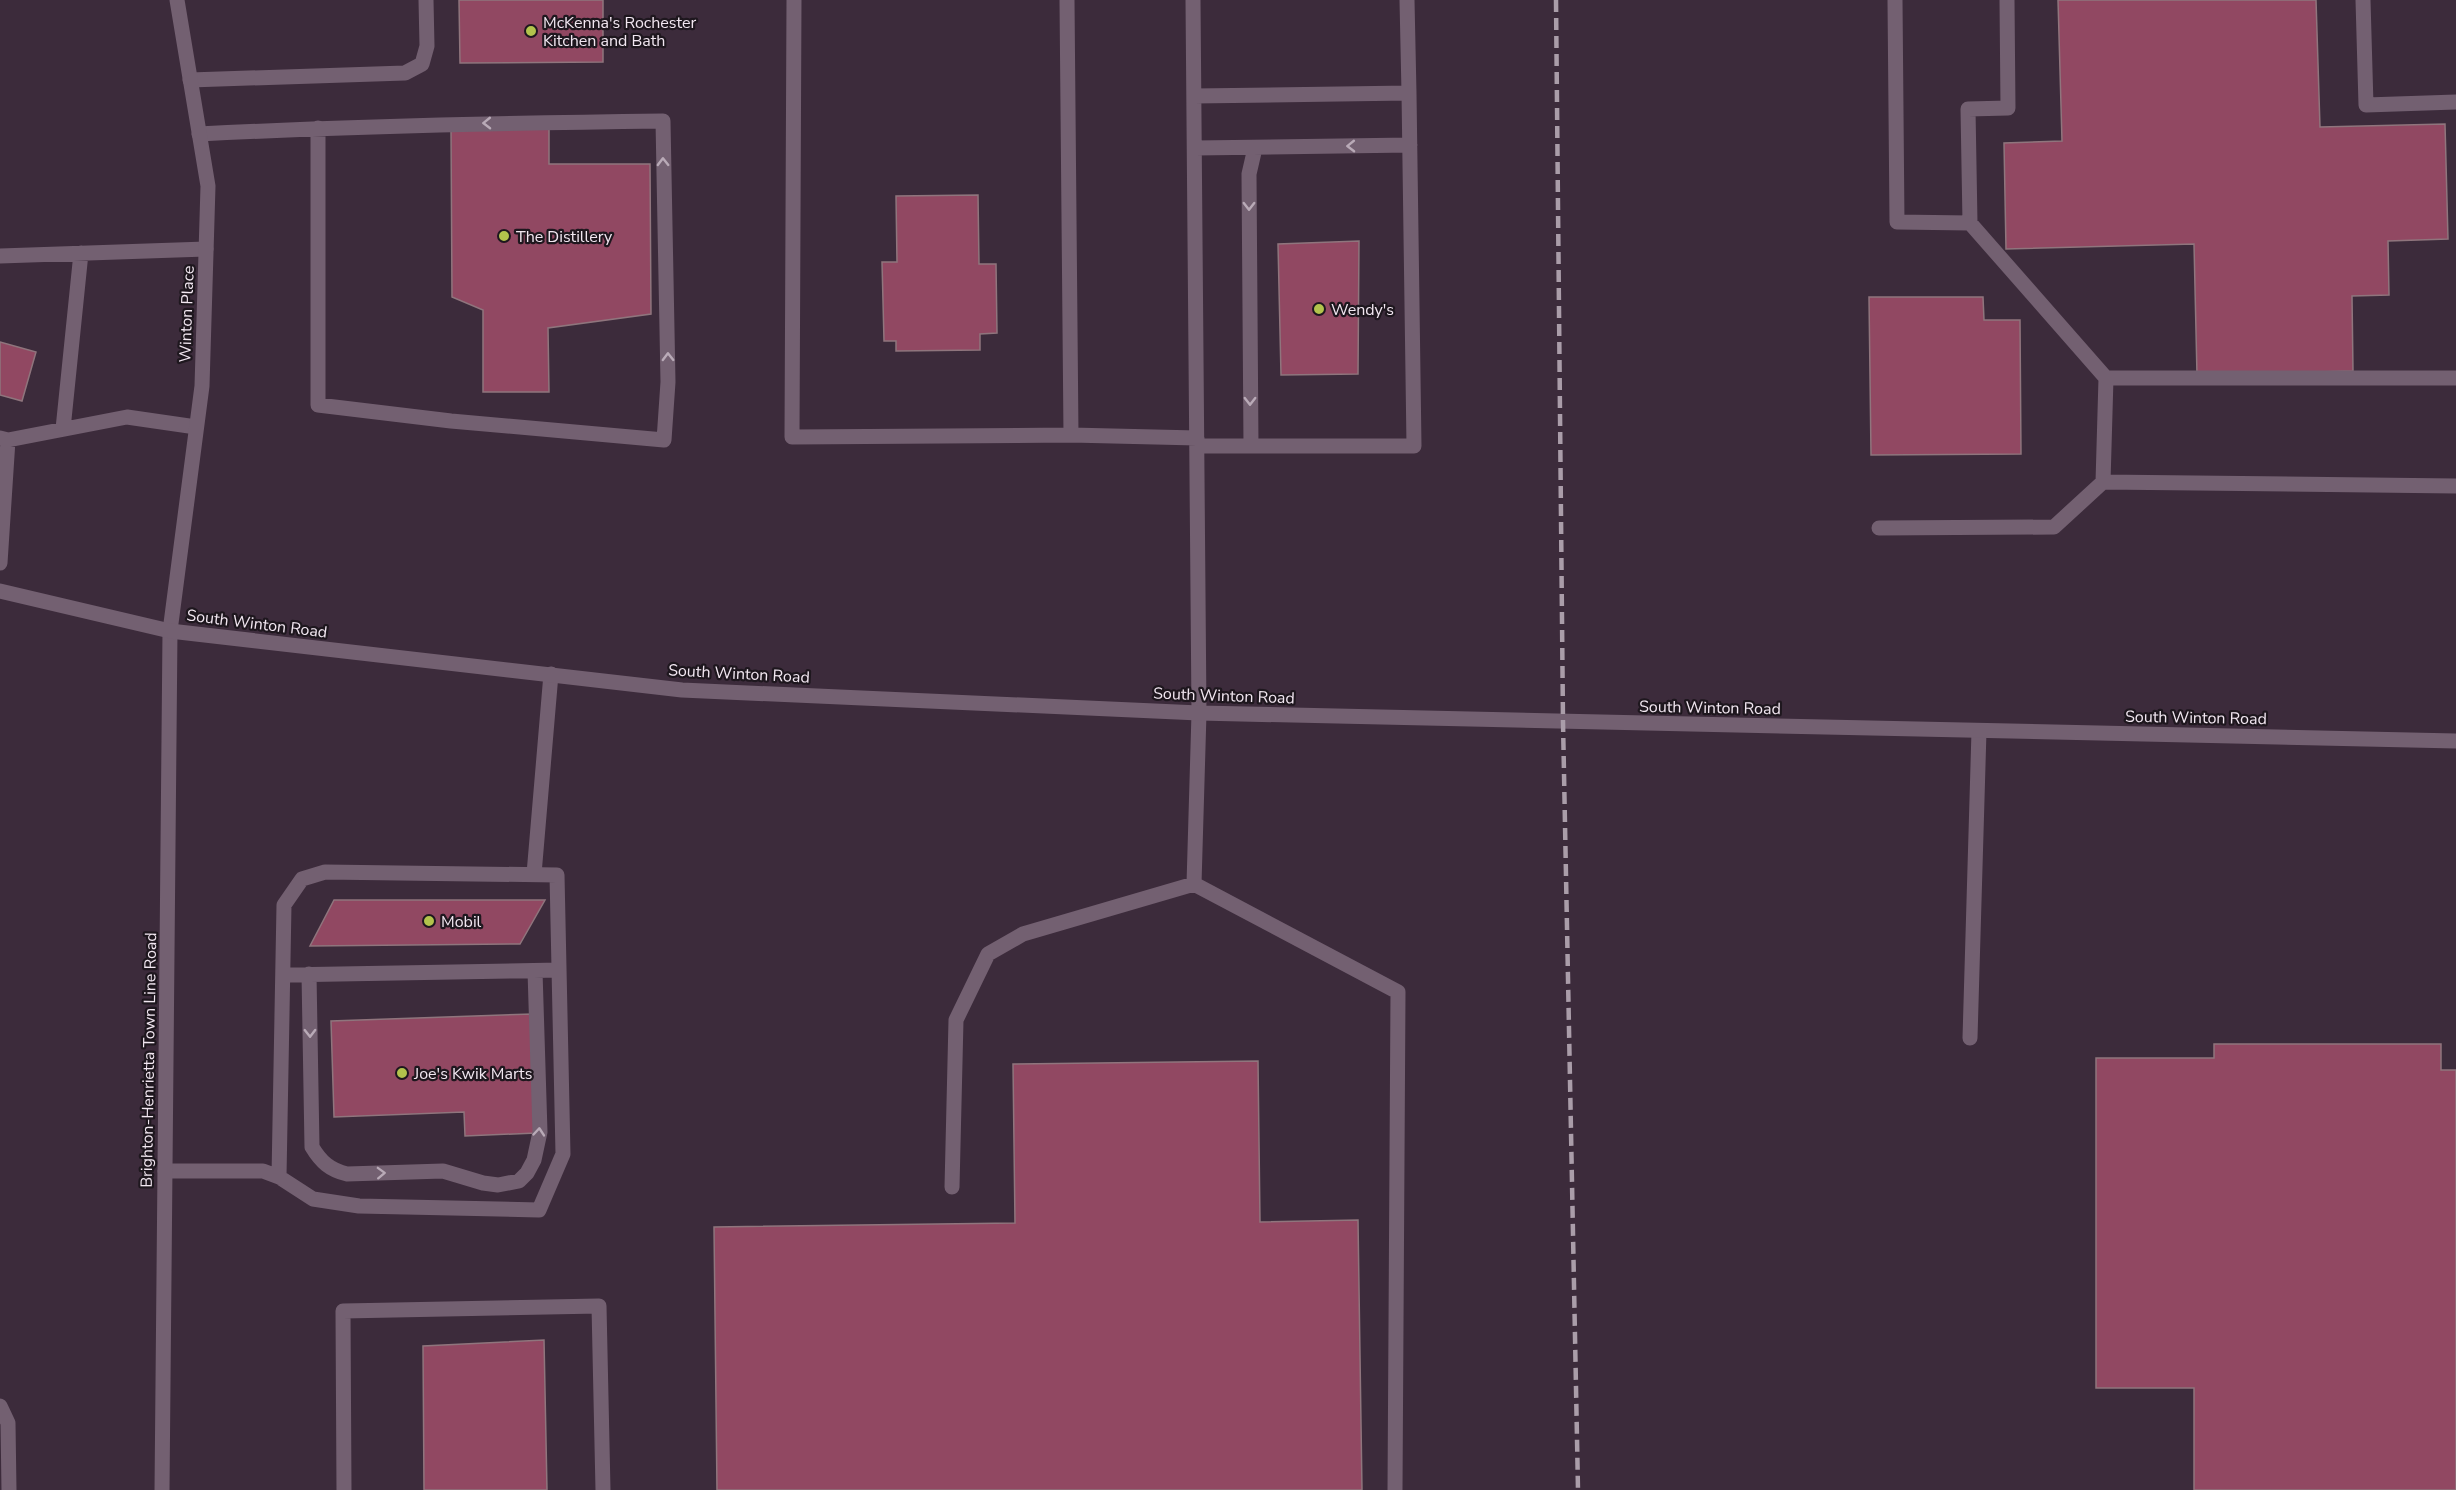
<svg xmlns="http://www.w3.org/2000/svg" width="2456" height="1490" viewBox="0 0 2456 1490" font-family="'Nunito Sans',sans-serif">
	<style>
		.building { fill: #914862; stroke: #8f757d; stroke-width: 1.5 }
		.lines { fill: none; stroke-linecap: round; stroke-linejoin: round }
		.service { stroke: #736071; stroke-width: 15 }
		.minor { stroke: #736071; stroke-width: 15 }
		.tertiary { stroke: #736071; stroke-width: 15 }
		.secondary { stroke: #736071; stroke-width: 15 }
		.rail { stroke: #aa9da9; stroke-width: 4.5; stroke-dasharray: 12 6; stroke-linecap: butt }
		.oneway { stroke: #b9aab7 }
		.poi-dot { fill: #b2c34c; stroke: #1e171e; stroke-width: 2 }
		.labels { text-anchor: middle; stroke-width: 4.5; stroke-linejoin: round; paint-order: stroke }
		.poi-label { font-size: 16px; fill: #f2e7f1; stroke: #1e171e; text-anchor: start }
		.street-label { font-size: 16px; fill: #f2e7f1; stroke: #1e171e }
	</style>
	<rect width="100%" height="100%" fill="#3c2b3b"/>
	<!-- building -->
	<path class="building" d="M459 0H603V62L460 63Z
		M2058 0H2316L2320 127 2445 124 2448 239 2388 241 2389 295 2352 296 2353 371 2197 375 2194 244 2006 249 2004 143 2062 141Z
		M451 127H549V164H650L651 314 548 328 549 392H483V310L452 297Z
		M978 195 979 264H996L997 333 980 334V350L896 351V341H884L882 262H897L896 196Z
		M1359 241 1358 374 1281 375 1278 244Z
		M1869 297H1983L1984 320H2020L2021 454 1871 455Z
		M0 342 36 352 22 401 0 395Z
		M334 900H545L520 944 310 946Z
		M532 1014 536 1133 465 1136 464 1112 334 1117 331 1021Z
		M2214 1044H2441V1070H2456V1490H2194V1388H2096V1058H2214Z
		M1258 1061 1260 1222 1358 1220 1362 1490H717L714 1227 1015 1223 1013 1064Z
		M544 1340 547 1490H424L423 1346Z"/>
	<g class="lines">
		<!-- service -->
		<path class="service" d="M794 0 792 437 1071 435
			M1067 0 1071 435 1197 438
			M1193 0 1199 713 1194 884 1398 992 1395 1490
			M1407 0 1409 93
			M1895 0 1897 222 1970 223
			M2007 0 2008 108 1968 109 1970 223 2106 378H2456
			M2363 0 2366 105 2456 102
			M190 80 405 73 422 64 427 46 426 0
			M1194 96 1409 93 1414 446H1197
			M199 134C354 126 508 123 663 121L668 382 664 440 451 421 318 405V128
			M1195 148 1410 145
			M0 256 206 249
			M63 429 81 253
			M0 438 8 440 127 417 196 427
			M1251 446 1249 174 1255 148
			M2103 482 2106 378
			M1879 528 2054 527 2103 482 2456 486
			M0 563 8 440
			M534 874 551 674
			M309 974 312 1147C321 1162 330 1170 347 1174L443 1171 483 1183 498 1185 519 1181 527 1173 534 1160 540 1132 535 971
			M283 975 559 970
			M1970 1038 1979 731
			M165 1171H263L279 1177 313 1199 359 1206 539 1210 563 1154 557 875 325 872 302 879 284 905 279 1177
			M952 1187 956 1020 988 954 1023 934 1194 884
			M0 1406 8 1423 9 1490
			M344 1490 343 1311 599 1306 603 1490"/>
		<!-- minor -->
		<path class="minor" d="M170 631 202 386 208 186 177 0"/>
		<!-- tertiary -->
		<path class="tertiary" d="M162 1490 170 631"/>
		<!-- secondary -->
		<path class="secondary" d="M0 591 170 631 682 690 1199 713 2456 741"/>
		<!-- rail -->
		<path class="rail" d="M1556 0 1563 722 1578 1490"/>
	</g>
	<!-- one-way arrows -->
	<defs><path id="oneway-chevron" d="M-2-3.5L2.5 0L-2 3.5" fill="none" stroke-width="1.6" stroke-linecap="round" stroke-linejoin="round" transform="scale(1.5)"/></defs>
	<g class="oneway">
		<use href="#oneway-chevron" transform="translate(487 123) rotate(179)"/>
		<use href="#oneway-chevron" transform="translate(1351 146) rotate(179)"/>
		<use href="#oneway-chevron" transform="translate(663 162) rotate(-91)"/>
		<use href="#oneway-chevron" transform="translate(1249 206) rotate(90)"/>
		<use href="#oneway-chevron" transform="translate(668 357) rotate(-91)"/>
		<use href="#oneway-chevron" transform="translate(1250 401) rotate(90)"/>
		<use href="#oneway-chevron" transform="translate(310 1033) rotate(89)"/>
		<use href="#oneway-chevron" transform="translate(539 1132) rotate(-85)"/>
		<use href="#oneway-chevron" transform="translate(381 1173) rotate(-2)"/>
	</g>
	<!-- markers -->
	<g class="poi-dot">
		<circle cx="531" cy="31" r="6"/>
		<circle cx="504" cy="236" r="6"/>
		<circle cx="1319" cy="309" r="6"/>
		<circle cx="429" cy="921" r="6"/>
		<circle cx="402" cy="1073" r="6"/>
	</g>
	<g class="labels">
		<!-- poi labels -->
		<g class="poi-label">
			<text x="543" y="28">McKenna's Rochester<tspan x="543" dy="18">Kitchen and Bath</tspan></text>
			<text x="516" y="242">The Distillery</text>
			<text x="1331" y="315">Wendy's</text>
			<text x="441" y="927">Mobil</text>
			<text x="414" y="1079">Joe's Kwik Marts</text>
		</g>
		<!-- street labels -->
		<g class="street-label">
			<text transform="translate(186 314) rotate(-88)" y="6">Winton Place</text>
			<text transform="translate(257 623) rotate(7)" y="6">South Winton Road</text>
			<text transform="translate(739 673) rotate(3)" y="6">South Winton Road</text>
			<text transform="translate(1224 695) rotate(2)" y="6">South Winton Road</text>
			<text transform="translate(1710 707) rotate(1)" y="6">South Winton Road</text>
			<text transform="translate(2196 717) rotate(1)" y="6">South Winton Road</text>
			<text transform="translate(148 1060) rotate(-89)" y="6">Brighton-Henrietta Town Line Road</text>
		</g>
	</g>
</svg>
